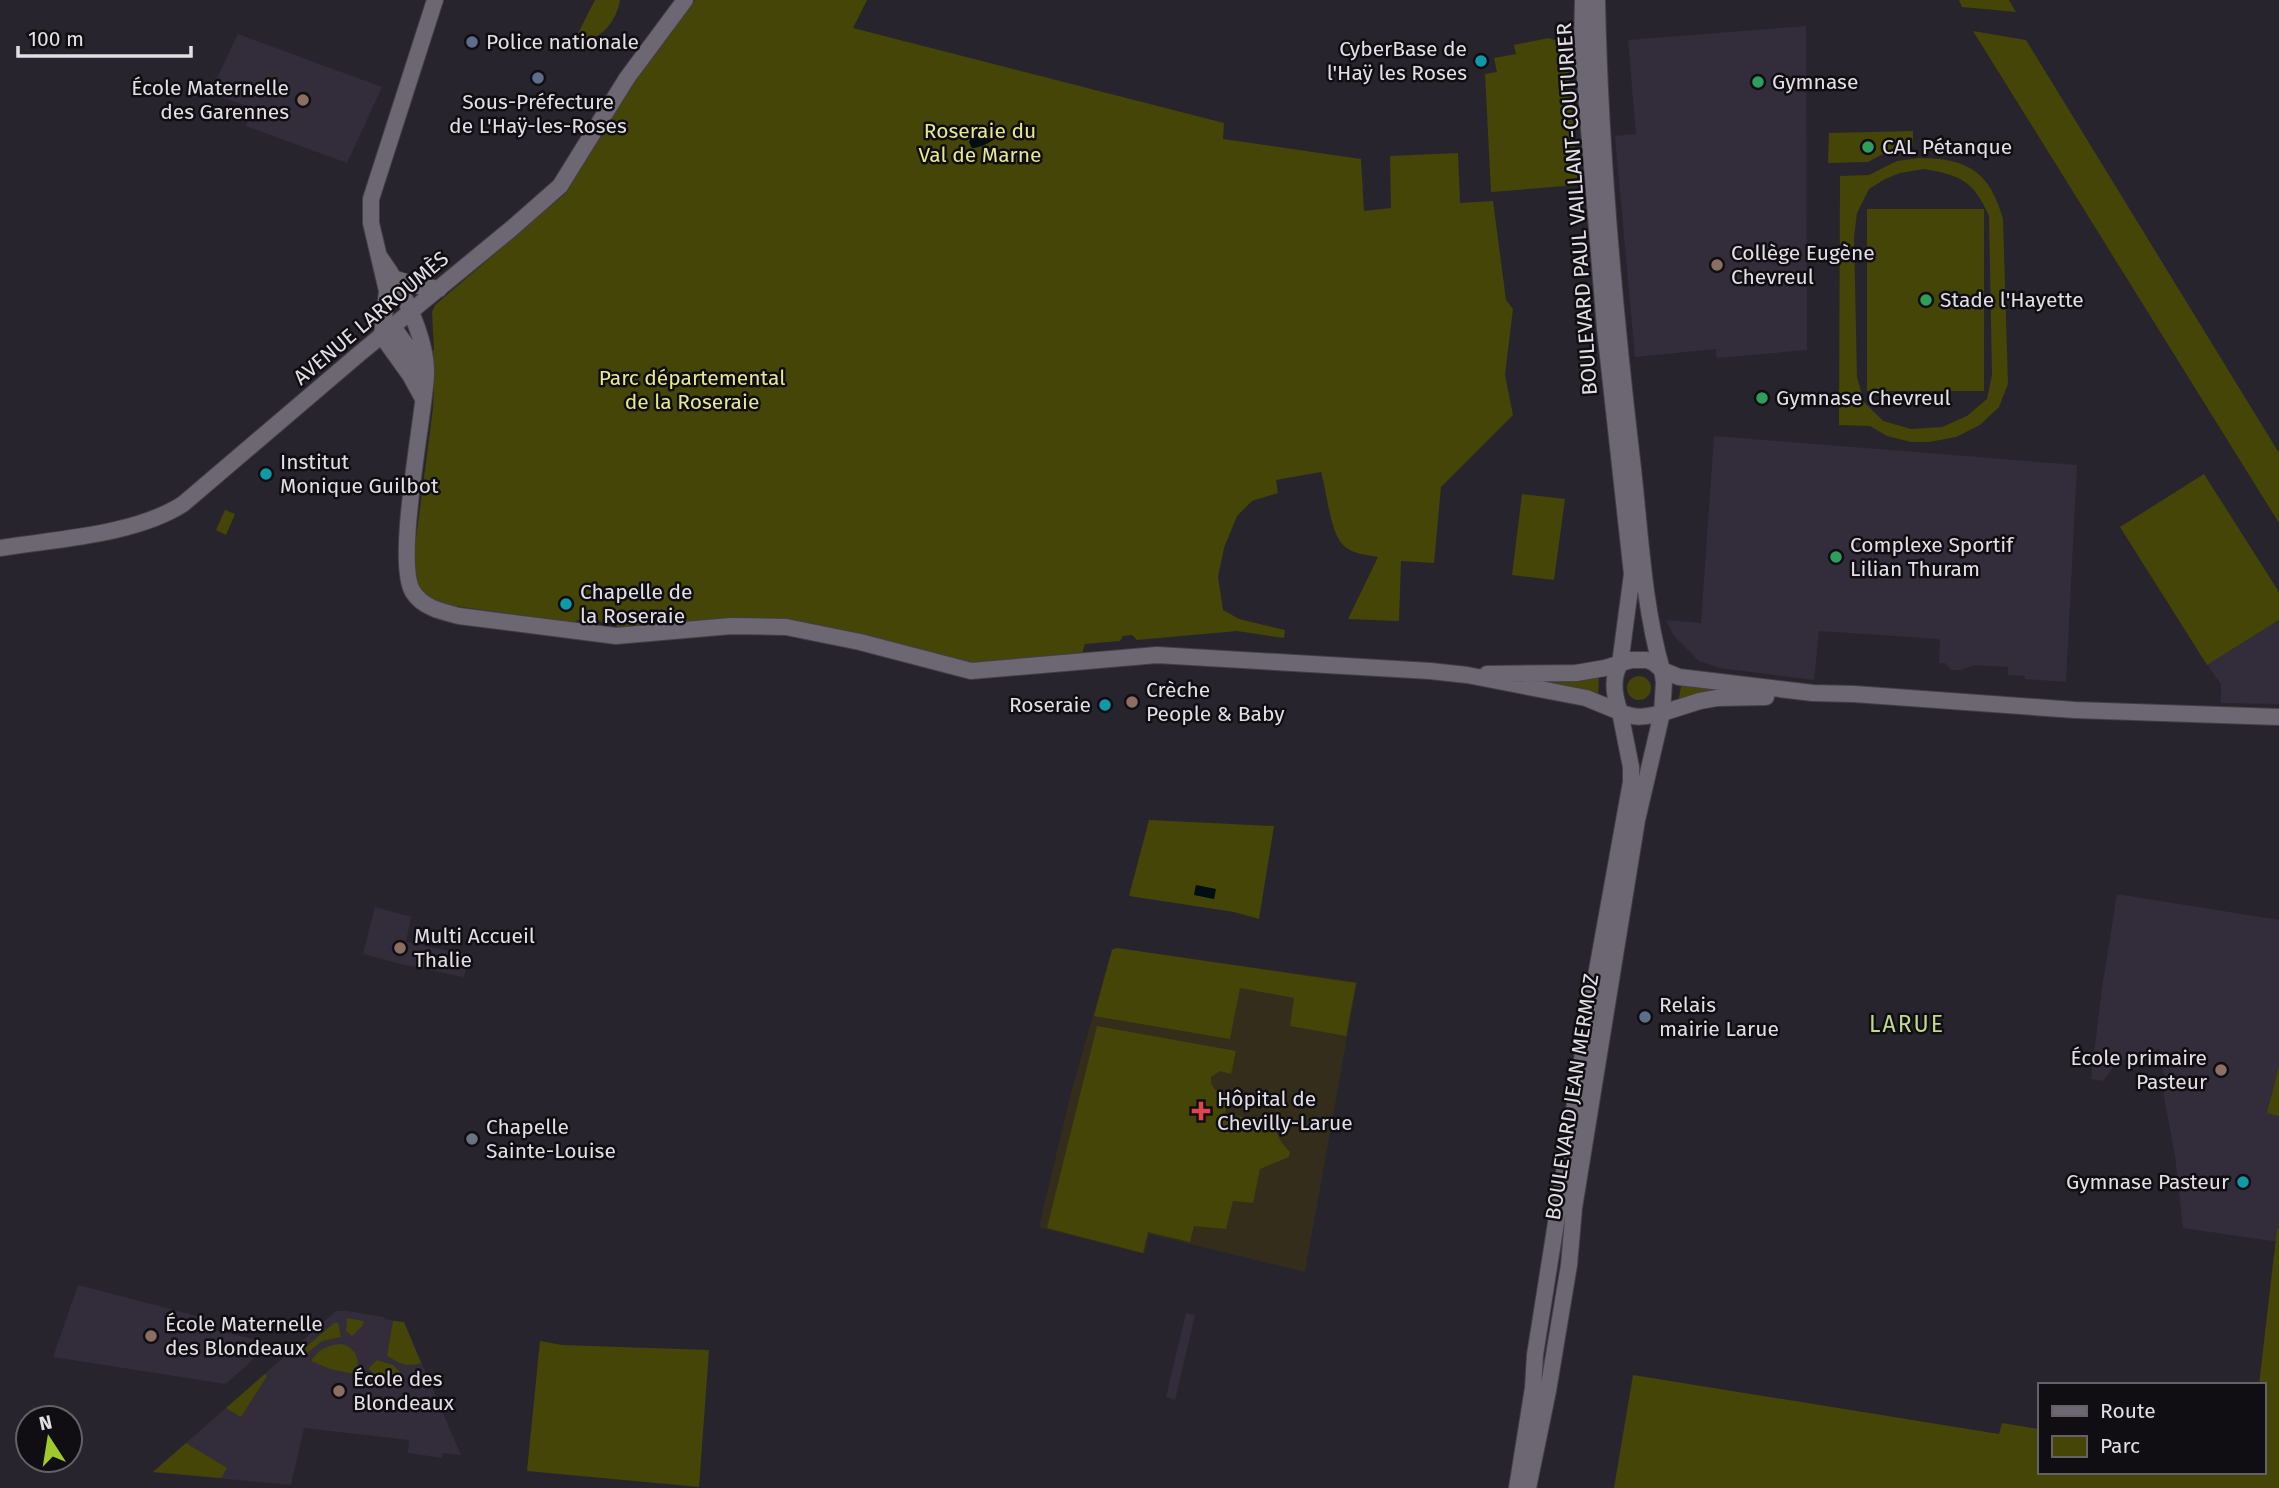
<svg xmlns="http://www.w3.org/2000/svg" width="2279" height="1488" viewBox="0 0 2279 1488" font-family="'Fira Sans',sans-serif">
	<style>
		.built { fill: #332c3a }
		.medical { fill: #342d1c }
		.green { fill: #444507; fill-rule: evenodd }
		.water { fill: #000f11 }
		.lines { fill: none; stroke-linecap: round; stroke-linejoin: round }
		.secondary-casing { stroke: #433f47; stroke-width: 18 }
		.secondary { stroke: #6c6772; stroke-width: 16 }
		.service-dot { fill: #5c6f8a; stroke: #100e12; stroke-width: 2.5 }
		.culture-dot { fill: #0f9aa8; stroke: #100e12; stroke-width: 2.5 }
		.leisure-dot { fill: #2e9e5b; stroke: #100e12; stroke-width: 2.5 }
		.education-dot { fill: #8d6e63; stroke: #100e12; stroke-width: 2.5 }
		.health-dot { fill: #e0444e; stroke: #100e12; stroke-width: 2.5 }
		.worship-dot { fill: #6b7280; stroke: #100e12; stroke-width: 2.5 }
		.labels { text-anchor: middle; stroke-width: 5; stroke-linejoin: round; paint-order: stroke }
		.poi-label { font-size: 21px; fill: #e2dfe5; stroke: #100e12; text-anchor: start }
		.park-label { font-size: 21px; fill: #e5e990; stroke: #100e12 }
		.street-label { font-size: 21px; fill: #e2dfe5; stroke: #100e12 }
		.neighbourhood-label { font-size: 23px; letter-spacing: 2px; fill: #bfd98f; stroke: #100e12 }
	</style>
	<rect width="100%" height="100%" fill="#28242d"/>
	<!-- built -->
	<path class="built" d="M1806 26 1807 350 1717 358 1716 349 1635 357 1615 136 1636 134 1628 40Z
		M238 34 382 87 347 163 246 126 250 107 210 93Z
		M1714 436 2077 465 2066 682 2025 679V676L2008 675V667L1974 665 1961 670H1951L1945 663H1939L1940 639 1819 631 1814 680 1719 668 1699 661 1674 636 1666 620 1701 623Z
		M2279 620V704L2221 703V684L2207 665Z
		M2117 894 2279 920V1242L2183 1228 2175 1156 2163 1091 2167 1089 2159 1049 2155 1050 2156 1058 2138 1061 2136 1057 2126 1059 2113 1067 2103 1081 2091 1079 2102 988Z
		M375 907 411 917 406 942 469 955 464 977 400 964 363 954Z
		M78 1285 216 1321 214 1330 271 1343 226 1384 53 1357Z
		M336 1311H347L384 1317V1319L404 1322 461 1455 443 1453 442 1458 408 1453 409 1440 304 1428 291 1485 153 1472Z
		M1186 1313 1195 1315 1175 1400 1166 1397Z"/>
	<!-- medical -->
	<path class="medical" d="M1117 948 1357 982 1305 1272 1149 1234 1144 1254 1039 1227 1072 1089 1112 949Z"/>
	<!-- green -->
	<path class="green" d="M595 0H620C617 17 606 36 588 39L578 33Z
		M695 0H867L853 28 1224 123 1223 139 1361 159 1364 211 1391 208 1390 156 1458 153 1460 203 1493 201 1506 300 1513 309 1505 375 1513 415 1441 487 1434 563 1401 561 1399 621 1348 619 1378 557C1367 555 1354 554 1345 547 1330 535 1327 491 1321 472L1276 480 1278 493 1252 501 1237 516 1224 548 1218 577 1223 610 1239 619 1285 630 1284 638 1237 631 1137 640 1132 635 1123 636 1120 641 1085 644 1082 653 983 664 965 662C896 644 827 621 756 618 710 616 664 628 617 627L616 623 577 620 576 623 455 606 436 603 424 595 418 587 413 562 433 408 434 384 430 354 434 350 432 312 435 305 566 193 629 89Z
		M1959 0H2009L2016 12 1962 7Z
		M1973 31 2026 40 2279 453V523Z
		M1549 38 1560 42 1567 54 1578 185 1491 192 1485 74 1497 72 1494 58 1516 54 1514 45Z
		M1913 131V146L1881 155 1868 162 1828 163 1829 133Z
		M1919 158C1968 158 1990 172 2003 219L2008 384 1999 407 1980 425 1956 437 1929 442H1911L1887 436 1870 426 1839 425 1840 176 1869 175 1897 161ZM1924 169C1960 175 1974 181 1989 216L1992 375 1987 399 1967 416 1942 427 1911 429 1883 421 1864 402 1857 377 1854 237 1857 213 1869 189 1885 179 1900 173Z
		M1867 209H1984V391H1867Z
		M2204 474 2279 592V620L2207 665 2120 527Z
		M1522 494 1565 499 1554 580 1512 575Z
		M225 510 235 514 226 535 216 530Z
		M1627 688a12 12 0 1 1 24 0a12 12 0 1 1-24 0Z
		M1599 677 1598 698 1546 684 1547 679Z
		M1682 682 1721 688 1722 690 1678 702Z
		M1149 820 1274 826 1259 919 1234 912 1129 896Z
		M1117 948 1356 983 1346 1036 1290 1026 1294 998 1240 988 1230 1039 1094 1016 1112 950Z
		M1097 1026 1236 1051 1231 1074 1220 1071 1211 1077V1083L1215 1090 1229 1093 1225 1114 1274 1122C1276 1135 1280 1142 1290 1152L1289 1157 1260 1169 1253 1203 1233 1201 1226 1229 1194 1226 1190 1242 1148 1232 1143 1253 1047 1228Z
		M2279 1066V1116L2267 1113Z
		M2279 1228V1488H1614L1633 1375 1999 1434 2002 1423 2039 1429V1472H2263V1385H2259L2277 1229Z
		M347 1318 364 1321 363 1325 352 1336 346 1331Z
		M393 1321 404 1322 421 1363C407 1368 399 1363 387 1356Z
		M334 1323H338L341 1337 322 1341 305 1355 300 1352Z
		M540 1341 562 1345 709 1350 699 1487 527 1471Z
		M341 1344C355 1346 362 1361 355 1374L330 1369 311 1361C318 1350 327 1345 341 1344Z
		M377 1360 393 1365 403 1375 378 1376 368 1369Z
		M265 1374 267 1376 241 1417 226 1408Z
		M186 1443 227 1468 221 1478 153 1472Z"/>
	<!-- water -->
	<path class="water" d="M992 127H997L1000 133C996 140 981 148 972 148L969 142 971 138Z
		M1196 885 1216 889 1214 899 1194 895Z"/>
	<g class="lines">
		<defs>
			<path id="secondary" d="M1597 0C1600 154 1614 307 1632 460 1640 528 1643 605 1662 670L1679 677 1813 693 1854 694 2075 710 2279 717
				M379 256C401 286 427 337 426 375 424 417 394 563 413 592 423 608 443 612 459 616L616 636 731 626 786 627 860 642 971 671 1157 655 1430 671 1467 675 1586 698 1620 712 1631 767V782L1590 1009 1535 1355 1533 1388 1517 1488
				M396 279 419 286 439 289
				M393 327 423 368
				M382 336 387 291 371 223V199L435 0
				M382 336 410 375 422 397
				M0 548C56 539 135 535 183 504L359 354 511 229 560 186 627 78 685 0
				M1487 674 1576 673 1605 668 1631 660H1647L1654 663 1662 670 1664 682 1662 713C1646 717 1635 719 1620 712 1614 696 1611 679 1620 664L1632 574 1605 329 1582 42 1583 0
				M1528 1488 1548 1391 1569 1265 1574 1208 1637 820 1662 713 1700 701 1717 698 1766 697"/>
		</defs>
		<!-- secondary casing -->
		<use href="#secondary" class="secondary-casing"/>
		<!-- secondary -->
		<use href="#secondary" class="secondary"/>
	</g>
	<!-- markers -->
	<g class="service-dot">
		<circle cx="472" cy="42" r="7"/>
		<circle cx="538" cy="78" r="7"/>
		<circle cx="1645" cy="1017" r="7"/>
	</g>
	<g class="culture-dot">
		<circle cx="1481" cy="61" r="7"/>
		<circle cx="266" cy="474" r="7"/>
		<circle cx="566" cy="604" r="7"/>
		<circle cx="1105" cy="705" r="7"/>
		<circle cx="2243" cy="1182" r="7"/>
	</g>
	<g class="leisure-dot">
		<circle cx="1758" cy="82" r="7"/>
		<circle cx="1868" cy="147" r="7"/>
		<circle cx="1926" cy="300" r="7"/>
		<circle cx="1762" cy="398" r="7"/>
		<circle cx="1836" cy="557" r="7"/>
	</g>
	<g class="education-dot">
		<circle cx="303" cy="100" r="7"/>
		<circle cx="1717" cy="265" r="7"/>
		<circle cx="1132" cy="702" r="7"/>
		<circle cx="400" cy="948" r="7"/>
		<circle cx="2221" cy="1070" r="7"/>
		<circle cx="151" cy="1336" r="7"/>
		<circle cx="339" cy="1391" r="7"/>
	</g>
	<path class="health-dot" d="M1197.5 1100.5h7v7h7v7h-7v7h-7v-7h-7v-7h7z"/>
	<circle class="worship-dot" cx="472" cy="1139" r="7"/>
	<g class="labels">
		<!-- poi labels -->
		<g class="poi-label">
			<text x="486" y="49">Police nationale</text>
			<text x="1467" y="56" text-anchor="end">CyberBase de<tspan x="1467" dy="24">l'Haÿ les Roses</tspan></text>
			<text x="1772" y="89">Gymnase</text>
			<text x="289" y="95" text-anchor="end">École Maternelle<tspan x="289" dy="24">des Garennes</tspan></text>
			<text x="538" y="109" text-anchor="middle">Sous-Préfecture<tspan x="538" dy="24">de L'Haÿ-les-Roses</tspan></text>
			<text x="1882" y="154">CAL Pétanque</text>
			<text x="1731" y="260">Collège Eugène<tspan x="1731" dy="24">Chevreul</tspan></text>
			<text x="1940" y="307">Stade l'Hayette</text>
			<text x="1776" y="405">Gymnase Chevreul</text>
			<text x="280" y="469">Institut<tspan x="280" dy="24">Monique Guilbot</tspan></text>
			<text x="1850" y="552">Complexe Sportif<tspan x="1850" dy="24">Lilian Thuram</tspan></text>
			<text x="580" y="599">Chapelle de<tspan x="580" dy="24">la Roseraie</tspan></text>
			<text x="1146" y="697">Crèche<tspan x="1146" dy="24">People &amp; Baby</tspan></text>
			<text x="1091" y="712" text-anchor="end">Roseraie</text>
			<text x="414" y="943">Multi Accueil<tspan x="414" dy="24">Thalie</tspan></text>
			<text x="1659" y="1012">Relais<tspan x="1659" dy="24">mairie Larue</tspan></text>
			<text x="2207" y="1065" text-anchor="end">École primaire<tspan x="2207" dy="24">Pasteur</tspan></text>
			<text x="1217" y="1106">Hôpital de<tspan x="1217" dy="24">Chevilly-Larue</tspan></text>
			<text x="486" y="1134">Chapelle<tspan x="486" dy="24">Sainte-Louise</tspan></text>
			<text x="2229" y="1189" text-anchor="end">Gymnase Pasteur</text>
			<text x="165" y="1331">École Maternelle<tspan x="165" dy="24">des Blondeaux</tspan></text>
			<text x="353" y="1386">École des<tspan x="353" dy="24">Blondeaux</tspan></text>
		</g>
		<!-- park labels -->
		<g class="park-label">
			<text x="980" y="138">Roseraie du<tspan x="980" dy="24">Val de Marne</tspan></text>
			<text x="692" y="385">Parc départemental<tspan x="692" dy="24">de la Roseraie</tspan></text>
		</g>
		<!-- street labels -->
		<g class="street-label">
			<text transform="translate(1577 209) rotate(-94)" y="7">BOULEVARD PAUL VAILLANT-COUTURIER</text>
			<text transform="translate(371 318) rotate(-40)" y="7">AVENUE LARROUMÈS</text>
			<text transform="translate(1572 1097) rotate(-81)" y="7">BOULEVARD JEAN MERMOZ</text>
		</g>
		<!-- neighbourhood labels -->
		<g class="neighbourhood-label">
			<text x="1907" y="1032">LARUE</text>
		</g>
	</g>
	<!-- legend -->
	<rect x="2038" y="1383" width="228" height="91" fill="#100e12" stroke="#646266" stroke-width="2"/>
	<rect x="2052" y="1406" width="35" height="10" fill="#6c6772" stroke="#646266" stroke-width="2"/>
	<text x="2100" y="1418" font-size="21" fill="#e2dfe5">Route</text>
	<rect x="2052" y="1436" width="35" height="21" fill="#444507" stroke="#646266" stroke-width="2"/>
	<text x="2100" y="1453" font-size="21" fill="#e2dfe5">Parc</text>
	<!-- north arrow -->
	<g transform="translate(49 1439) rotate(348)"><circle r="33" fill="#100e12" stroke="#646266" stroke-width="2"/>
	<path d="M0-5L12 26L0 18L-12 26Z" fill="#a0ca2c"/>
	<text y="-10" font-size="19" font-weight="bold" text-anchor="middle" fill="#e2dfe5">N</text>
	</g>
	<!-- scale -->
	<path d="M18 46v10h173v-10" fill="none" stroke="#e2dfe5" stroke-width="3.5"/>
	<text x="28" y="46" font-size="21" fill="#e2dfe5" stroke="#100e12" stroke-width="5" paint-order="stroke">100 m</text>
</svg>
